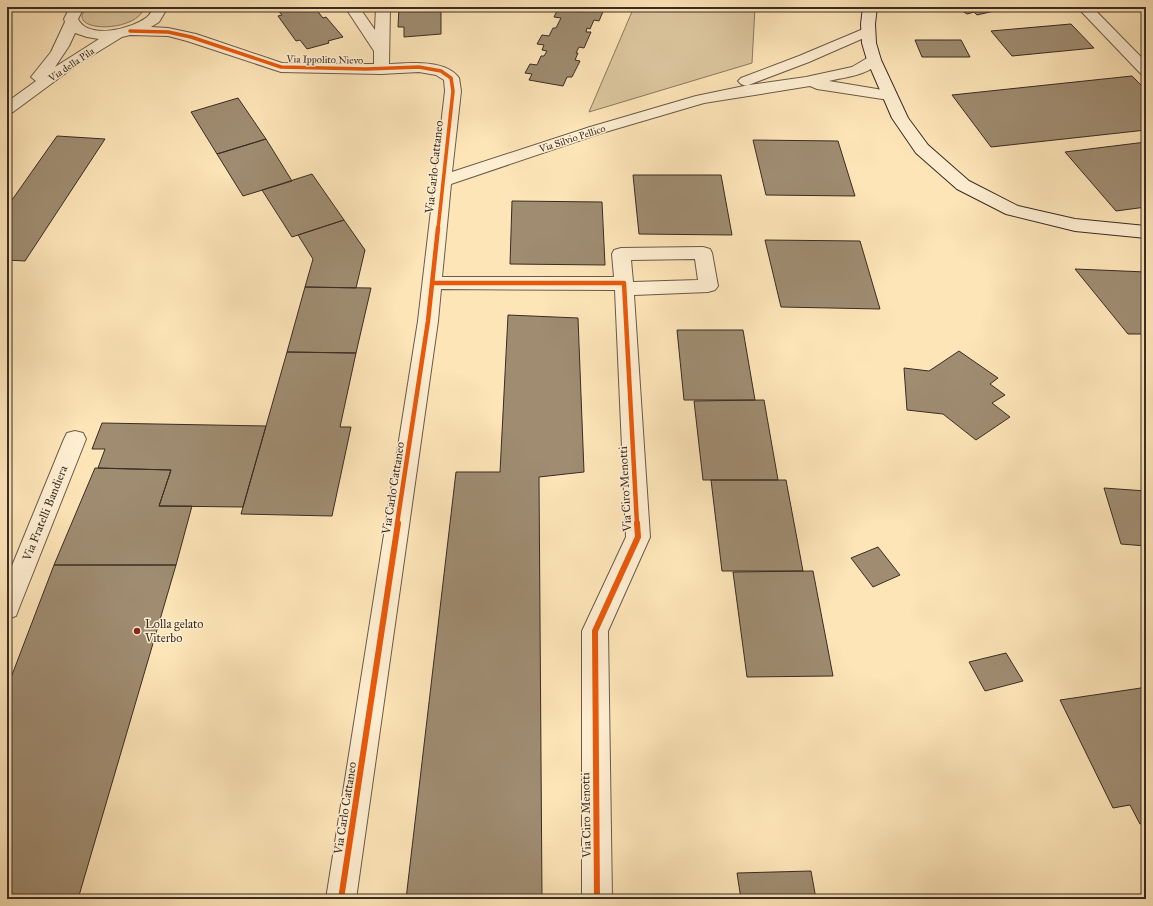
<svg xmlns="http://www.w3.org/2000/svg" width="1153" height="906" viewBox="0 0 1153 906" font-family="'IM FELL Great Primer',serif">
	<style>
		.green { fill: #dcc69f; stroke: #8b7962 }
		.building { fill: #9f8c71; stroke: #3a2c24 }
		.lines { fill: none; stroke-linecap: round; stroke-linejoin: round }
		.street-casing { stroke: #6b5a49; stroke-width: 2 }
		.secondary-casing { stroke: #3a2c24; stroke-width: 2 }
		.street { fill: #feeed1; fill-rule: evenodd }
		.secondary { fill: #feeed1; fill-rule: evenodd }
		.cycleway-far2-casing { stroke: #feeed1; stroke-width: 5.5 }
		.cycleway-far1-casing { stroke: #feeed1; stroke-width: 7 }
		.cycleway-casing { stroke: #feeed1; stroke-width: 8 }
		.cycleway-far2 { stroke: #e8590c; stroke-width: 3.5 }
		.cycleway-far1 { stroke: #e8590c; stroke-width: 4.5 }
		.cycleway { stroke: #e8590c; stroke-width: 6 }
		.poi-dot { fill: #8f2418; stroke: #feeed1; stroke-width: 1.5 }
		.labels { text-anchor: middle; stroke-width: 3; stroke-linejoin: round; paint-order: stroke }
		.far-street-label { font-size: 10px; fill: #3a2c24; stroke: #feeed1 }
		.street-label { font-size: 12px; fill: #3a2c24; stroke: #feeed1 }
		.poi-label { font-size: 12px; fill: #3a2c24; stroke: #feeed1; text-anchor: start }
	</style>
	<rect width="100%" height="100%" fill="#fde5b8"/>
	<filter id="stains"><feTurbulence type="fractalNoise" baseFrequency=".005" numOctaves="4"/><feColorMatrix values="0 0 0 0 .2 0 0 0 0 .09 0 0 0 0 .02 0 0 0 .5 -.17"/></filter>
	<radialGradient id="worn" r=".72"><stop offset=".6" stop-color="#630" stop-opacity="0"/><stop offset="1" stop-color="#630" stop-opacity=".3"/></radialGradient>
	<!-- green -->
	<path class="green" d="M88 7H143V11C128 35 62 30 88 7Z
		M634 7H755L752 63 589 112Z"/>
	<!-- building -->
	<path class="building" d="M271 7H318L315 8 323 18 326 17 343 37 328 41 329 43 307 49 300 40 296 41 278 16 282 15 277 9 273 10Z
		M399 7H436V11H441V34L404 37V27H398Z
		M567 7H605L599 21 594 20 590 29 587 28 586 32H591L584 48 579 47 576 53H578L575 60 580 61 572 77H567L563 86 529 80 532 74 525 73 530 64 537 65 541 56H544L547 51 542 50 544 45 537 44 542 35 549 36 553 28H556L561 18 554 17 558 9 565 10Z
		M956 7H999L991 9 994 11 977 15 974 12 967 14Z
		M1071 24 1094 48 1012 56 991 31Z
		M915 40H961L970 57H922Z
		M1132 76 1146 90V130L991 147 952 95Z
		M238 98 266 139 217 154 191 112Z
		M57 136 105 139 25 261 7 260V207Z
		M266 139 292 181 243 196 217 154Z
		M753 140 838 141 855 196 766 195Z
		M1146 142V207L1116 211 1065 152Z
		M312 174 344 220 292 237 262 190Z
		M633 175H721L732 235 639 234Z
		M512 201 602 202 605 265 510 264Z
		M344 220 365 250 356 288 305 287 313 259 298 235Z
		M765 240 860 241 880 309 781 307Z
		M1075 269 1146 272V334H1128Z
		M305 287 371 288 356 353 287 352Z
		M508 315 578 318 584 472 539 477 542 899H406L456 472H500Z
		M677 330H743L755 400H684Z
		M959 351 998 378 990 384 1005 395 992 403 1010 417 976 440 943 414 907 410 904 368 929 371Z
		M287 352 356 353 340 427H351L332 516 241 514Z
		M764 400 778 480H703L694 401Z
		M102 423 266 426 243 507 159 506 171 470 98 468 105 449H92Z
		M95 468 171 470 159 506H192L176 565H54Z
		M711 480H786L803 571H722Z
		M1104 488 1146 491V546L1121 544Z
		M878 547 900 575 873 587 851 558Z
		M54 565H176L78 899H7V688Z
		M813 571 833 676 747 677 733 572Z
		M1006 653 1023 681 985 691 969 662Z
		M1141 688 1146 697V823L1140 824 1130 805 1113 808 1060 700Z
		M811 871 816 899H741L737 873Z"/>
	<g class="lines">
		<defs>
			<path id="street" d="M70 7H84L78 19C88 40 132 29 147 17 150 15 152 10 154 7H168L159 22 151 27 168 28 196 34 282 63 366 64H374V51L345 7H359L375 30 376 7H390L389 64C409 63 446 59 459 78L461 91 452 172 590 127 696 96 749 85 806 77 852 67 869 57 874 56 879 57 881 60C871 75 845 77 829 81L895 92 897 95 895 98 889 100 817 89 810 86 704 103 602 133 451 184 442 277H614L612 254 614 250 621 248 703 247 710 249 712 253 718 286 715 290 708 292 634 295 650 537 608 631 612 899H582V631L626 537 615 290 441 289 438 321 356 899H326L418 321 445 91 444 80 436 75 419 72 381 74 281 72 187 41 168 36 130 35 122 37 78 64 13 112 7 114V102L36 81 31 77 51 52 65 22 64 19ZM75 33 87 37 99 39 55 67 69 46ZM695 259 698 280 633 282 631 260Z
				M1077 7H1092L1146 62V76L1141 74Z
				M868 27 873 28 875 31 873 34 809 62 751 84 746 86 741 84 738 81 741 78 799 56Z
				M75 431 83 433 86 439 19 608 16 616 7 619V578L64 439 67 433Z"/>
			<path id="secondary" d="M863 7H877L875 24 876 43 881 60 908 118 928 145 969 181 1018 206 1075 219 1146 226V238L1075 231 1006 214 957 189 916 153 892 118 867 60 862 43 861 24Z"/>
		</defs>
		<!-- street casing -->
		<use href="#street" class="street-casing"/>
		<!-- secondary casing -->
		<use href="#secondary" class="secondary-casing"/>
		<!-- street -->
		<use href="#street" class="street"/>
		<!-- secondary -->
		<use href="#secondary" class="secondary"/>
		<defs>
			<path id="cycleway-far2" d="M130 31 168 32 191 37 281 67 366 69 419 67 441 71 451 78 453 91 438 229"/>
			<path id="cycleway-far1" d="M433 283H624L637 524
				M397 524 428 321 438 228"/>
			<path id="cycleway" d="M341 899 398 523
				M597 899 595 631 638 537 637 523"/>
		</defs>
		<!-- cycleway-far2 casing -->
		<use href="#cycleway-far2" class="cycleway-far2-casing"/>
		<!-- cycleway-far1 casing -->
		<use href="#cycleway-far1" class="cycleway-far1-casing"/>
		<!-- cycleway casing -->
		<use href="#cycleway" class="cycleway-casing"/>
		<!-- cycleway-far2 -->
		<use href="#cycleway-far2" class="cycleway-far2"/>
		<!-- cycleway-far1 -->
		<use href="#cycleway-far1" class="cycleway-far1"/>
		<!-- cycleway -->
		<use href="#cycleway" class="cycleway"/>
	</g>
	<!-- markers -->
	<circle class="poi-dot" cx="137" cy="631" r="4"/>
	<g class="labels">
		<!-- far-street labels -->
		<g class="far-street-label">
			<text transform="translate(325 59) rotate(1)" y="4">Via Ippolito Nievo</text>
			<text transform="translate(71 64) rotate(-34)" y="4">Via della Pila</text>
			<text transform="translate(572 138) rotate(-18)" y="4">Via Silvio Pellico</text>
		</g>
		<!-- street labels -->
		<g class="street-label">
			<text transform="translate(434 167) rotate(-84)" y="4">Via Carlo Cattaneo</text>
			<text transform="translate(393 488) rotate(-81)" y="4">Via Carlo Cattaneo</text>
			<text transform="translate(625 489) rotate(-93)" y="4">Via Ciro Menotti</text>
			<text transform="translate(45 513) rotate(-68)" y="4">Via Fratelli Bandiera</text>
			<text transform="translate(345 808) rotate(-81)" y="4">Via Carlo Cattaneo</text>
			<text transform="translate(586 815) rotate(-91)" y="4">Via Ciro Menotti</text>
		</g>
		<!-- poi labels -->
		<g class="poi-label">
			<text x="145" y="628">Lolla gelato<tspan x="145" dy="14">Viterbo</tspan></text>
		</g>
	</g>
	<!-- margin -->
	<rect width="1153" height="906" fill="none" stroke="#fde5b8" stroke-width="24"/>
	<rect x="8" y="8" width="1137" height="890" fill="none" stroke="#3a2c24" stroke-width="2"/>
	<rect x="12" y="12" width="1129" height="882" fill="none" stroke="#3a2c24"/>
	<rect width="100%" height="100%" filter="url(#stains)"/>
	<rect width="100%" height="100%" fill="url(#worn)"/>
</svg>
